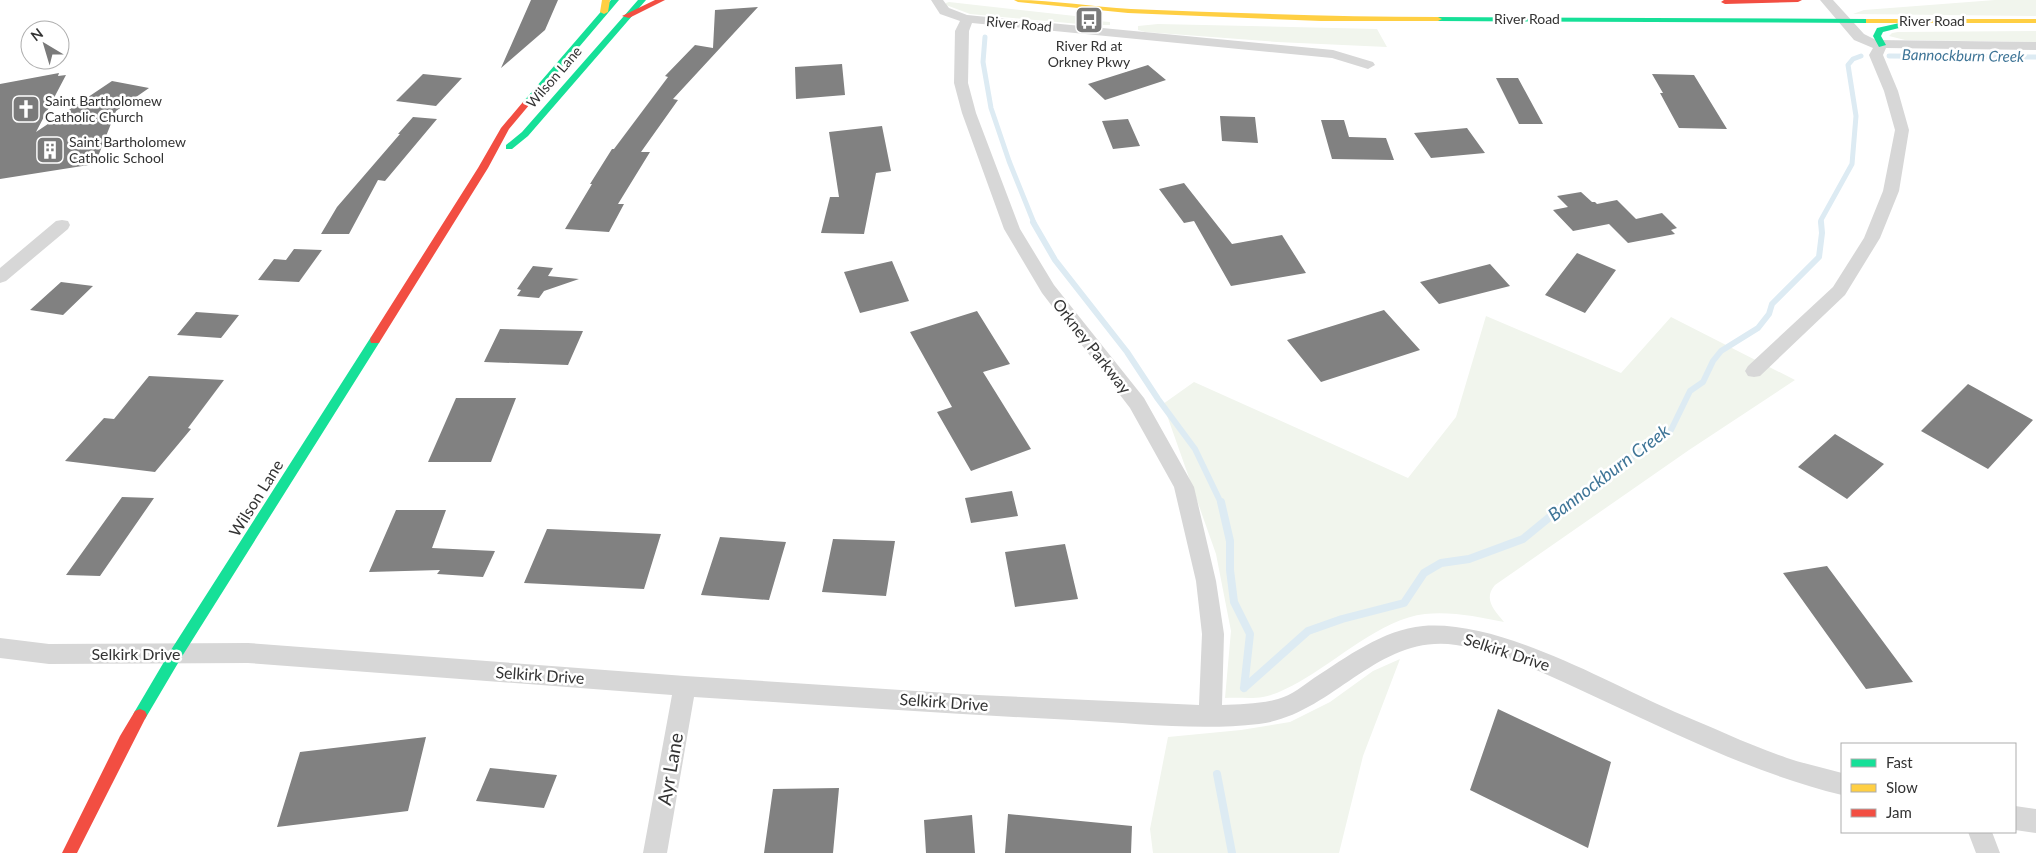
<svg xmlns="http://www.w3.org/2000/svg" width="2036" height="853" viewBox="0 0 2036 853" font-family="Lato,sans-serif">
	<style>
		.green { fill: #f1f5ed }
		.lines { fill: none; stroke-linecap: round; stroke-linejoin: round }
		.stream-far2 { stroke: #ddebf3; stroke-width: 5 }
		.stream-far1 { stroke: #ddebf3; stroke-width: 6 }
		.stream { stroke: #ddebf3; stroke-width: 8 }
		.building { fill: #818181 }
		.street { fill: #d7d7d7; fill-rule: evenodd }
		.fast { fill: #16e098; fill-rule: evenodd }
		.slow { fill: #ffcf43; fill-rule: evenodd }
		.jam { fill: #f24e42; fill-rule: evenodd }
		.labels { text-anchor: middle; stroke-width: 5; stroke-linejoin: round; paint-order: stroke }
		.far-street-label { font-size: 14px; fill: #333; stroke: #fff }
		.far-poi-label { font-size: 14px; fill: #333; stroke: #fff; text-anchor: start }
		.far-water-label { font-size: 15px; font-style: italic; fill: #3f7597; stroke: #fff }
		.street-label { font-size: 16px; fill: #333; stroke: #fff }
		.water-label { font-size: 18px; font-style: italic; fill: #3f7597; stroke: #fff }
		.near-street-label { font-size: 19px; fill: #333; stroke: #fff }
	</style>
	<rect width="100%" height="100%" fill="#fff"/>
	<!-- green -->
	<path class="green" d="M1995 0H2036V16L1853 14 1864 10Z
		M949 2 1084 17V20L1110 22V25H1090L970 14 946 5V3Z
		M1158 24 1377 29 1387 47 1277 42 1145 32 1138 30V26Z
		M2036 31V42L1905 40 1889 36 1892 33 1898 32Z
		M1486 316 1621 373 1671 317 1795 380 1689 450 1495 585C1483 599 1494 610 1504 622 1479 617 1451 611 1425 614 1381 619 1337 661 1299 682 1288 688 1275 695 1263 697 1251 699 1238 697 1225 698L1231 631 1216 554 1163 404 1194 382 1408 478 1456 417Z
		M1400 659 1363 756 1339 853H1153L1150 829 1168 737 1241 730 1290 722 1330 702 1373 671Z"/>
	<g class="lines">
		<!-- stream-far2 -->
		<path class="stream-far2" d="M985 37 983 62 991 108 1009 161 1034 223
			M1889 56 2036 57
			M1821 223V220L1852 164 1856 116 1848 65 1853 59 1861 56"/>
		<!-- stream-far1 -->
		<path class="stream-far1" d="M1033 222 1055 260 1127 352 1158 399 1195 449 1221 503
			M1567 503 1671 430 1690 391 1703 382 1713 361 1721 351 1758 328 1769 314 1772 304 1819 257 1822 233 1821 222"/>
		<!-- stream -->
		<path class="stream" d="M1221 502 1230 541V570L1234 602 1250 634 1244 688
			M1244 688 1308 631 1342 619 1404 603 1424 573 1441 563 1469 559 1523 539 1568 502
			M1217 774 1232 853"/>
	</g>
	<!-- building -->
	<path class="building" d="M531 0H558L545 30 501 68Z
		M758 7 673 99 678 100 641 152H650L618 204H624L609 232 565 229 592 184H590L612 149H614L668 77 665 76 695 45 713 48 715 10Z
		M842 64 845 95 796 99 795 67Z
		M1148 65 1166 80 1105 100 1088 84Z
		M59 73 58 76 66 75 36 132 112 81 149 88 116 111 95 164 0 179V84Z
		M423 74 462 78 436 106 396 101Z
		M1652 74 1694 75 1727 129 1679 128 1660 93H1663Z
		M1496 78H1518L1543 124H1519Z
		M1220 116 1255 117 1258 143 1222 141Z
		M413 117 437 119 385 181 378 180 349 234H321L337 207 400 134H398Z
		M1128 119 1140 146 1113 149 1102 121Z
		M1321 120H1344L1349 137 1386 138 1394 160 1332 159Z
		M882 126 891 171 876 173 864 234 821 233 830 197H839L829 132Z
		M1467 128 1485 153 1431 158 1414 133Z
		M1184 183 1232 244 1282 235 1306 273 1231 286 1194 221 1184 223 1159 189Z
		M1581 192 1592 202H1595L1597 204 1617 200 1636 219 1662 213 1677 228 1671 230 1675 234 1628 243 1609 224 1573 231 1553 210 1568 207 1557 196Z
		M294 249 322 250 299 282 258 280 274 259 286 260Z
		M1577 253 1616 270 1585 313 1545 295Z
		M892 261 909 301 860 313 844 272Z
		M1490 264 1510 286 1439 304 1420 282Z
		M533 266 553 268 548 276 579 279 544 291 539 298 517 296 521 290 517 289Z
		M61 282 93 286 63 315 30 310Z
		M1384 310 1420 350 1321 382 1287 340Z
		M977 311 1010 364 983 372 1031 449 971 471 937 412 952 407 910 332Z
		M196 312 239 315 221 338 177 335Z
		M500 329 583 331 568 365 484 362Z
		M149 376 224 380 188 428 191 429 155 472 65 461 104 418 114 419Z
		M1968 384 2033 420 1988 469 1921 431Z
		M456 398H516L491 462H428Z
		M1835 434 1884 464 1847 499 1798 467Z
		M1012 491 1018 516 971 523 965 498Z
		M122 497 154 498 100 576 66 575Z
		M396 510H446L432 548 495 551 483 577 437 574 440 570 369 572Z
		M547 529 661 534 644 589 524 583Z
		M720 537 786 542 769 600 701 595Z
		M833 539 895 541 886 596 822 592Z
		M1065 544 1078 599 1015 607 1005 552Z
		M1827 566 1913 682 1866 689 1783 573Z
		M1498 709 1611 762 1588 848 1470 790Z
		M426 737 408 811 277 827 300 752Z
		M490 768 557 775 544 808 476 801Z
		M839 788 833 853H764L773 789Z
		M1008 814 1132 826 1131 853H1005Z
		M972 815 975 853H926L924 820Z"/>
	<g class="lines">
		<!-- street -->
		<path class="street" d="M931 0H943L949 8 967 15 1333 50 1373 62 1375 65 1368 69 1332 58 972 23 969 31 968 83 976 113 1020 229 1054 285 1144 398 1194 487 1216 581 1224 634 1222 705C1240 704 1260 704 1278 699 1292 695 1303 686 1314 678 1347 657 1382 630 1423 626 1500 620 1604 681 1675 712 1712 727 1749 745 1787 758 1805 764 1824 768 1842 773V795C1759 775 1680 736 1602 700 1555 679 1508 653 1456 645 1377 633 1333 715 1259 724 1198 731 1134 723 1073 720 947 714 821 705 694 697L667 853H643L672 695 248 663 49 664 0 658V638L49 644 248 643 685 676 978 695 1199 705 1202 634 1196 581 1174 487 1130 408 1042 293 1004 229 962 113 954 83 955 31 960 21 940 14Z
			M1820 0H1833L1864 34 1876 40 2036 42V50L1886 48 1883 55 1898 91 1909 130 1899 191 1880 238 1845 295 1760 376 1754 377 1748 376 1745 371 1748 366 1833 287 1864 238 1883 191 1895 130 1884 91 1869 55 1873 48 1854 40Z
			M62 220 68 221 70 225 68 229 6 281 0 283V268L56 221Z
			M2015 806 2036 809V833L2015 830Z
			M1968 832H1992L2000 853H1976Z"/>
		<!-- fast -->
		<path class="fast" d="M611 0H619L529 106H523V102Z
			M638 0H646L528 136 512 149H506V145L522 132Z
			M1435 17 1869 19 1873 21 1869 23 1438 21 1434 19Z
			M1904 22 1908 24 1907 26 1883 32 1881 36 1886 45 1879 47 1873 36 1877 28Z
			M375 336 379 337 380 340 379 343 181 658 145 719 140 721 135 719 133 715 135 711 171 650 371 337Z"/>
		<!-- slow -->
		<path class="slow" d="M602 0H610L608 12 604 14 600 12Z
			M1014 0C1054 0 1092 7 1131 9 1234 13 1336 17 1438 17L1442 19 1438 21H1321L1128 13 1018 2Z
			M1866 19H2036V23H1866Z"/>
		<!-- jam -->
		<path class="jam" d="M655 0H665L629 18 622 16Z
			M1724 0H1802L1798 2 1725 4 1721 2Z
			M526 101 530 104 509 129 488 168 379 343H371L370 340 371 337 478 168 501 128 523 102Z
			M140 709 145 711 147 715 77 853H62L120 736 135 711Z"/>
	</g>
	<!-- icons -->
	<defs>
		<symbol id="bus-square" viewBox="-11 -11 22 22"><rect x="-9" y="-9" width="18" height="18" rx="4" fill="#7a7a7a" stroke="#fff"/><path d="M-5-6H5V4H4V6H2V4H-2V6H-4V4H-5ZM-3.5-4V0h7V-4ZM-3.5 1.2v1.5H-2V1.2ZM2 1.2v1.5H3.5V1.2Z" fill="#fff"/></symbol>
		<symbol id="church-square" viewBox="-11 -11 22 22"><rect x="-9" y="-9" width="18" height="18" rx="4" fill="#7a7a7a" stroke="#fff"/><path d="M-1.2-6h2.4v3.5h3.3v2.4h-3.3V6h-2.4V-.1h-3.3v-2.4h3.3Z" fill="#fff"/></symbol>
		<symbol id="building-square" viewBox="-11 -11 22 22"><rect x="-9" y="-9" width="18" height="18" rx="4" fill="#7a7a7a" stroke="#fff"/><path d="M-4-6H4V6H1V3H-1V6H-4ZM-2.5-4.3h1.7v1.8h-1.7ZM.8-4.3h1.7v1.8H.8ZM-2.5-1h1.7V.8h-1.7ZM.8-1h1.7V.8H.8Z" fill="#fff"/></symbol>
	</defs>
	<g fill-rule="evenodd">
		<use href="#bus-square" x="1073" y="4" width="32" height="32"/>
		<use href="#church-square" x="10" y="93" width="32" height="32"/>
		<use href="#building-square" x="34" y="134" width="32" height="32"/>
	</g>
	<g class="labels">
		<!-- far-street labels -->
		<g class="far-street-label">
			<text x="1527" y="24">River Road</text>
			<text x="1932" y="26">River Road</text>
			<text transform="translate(1019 24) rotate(5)" y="5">River Road</text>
			<text transform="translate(554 77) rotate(-49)" y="5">Wilson Lane</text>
		</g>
		<!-- far-poi labels -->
		<g class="far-poi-label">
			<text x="1089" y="51" text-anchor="middle">River Rd at<tspan x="1089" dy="16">Orkney Pkwy</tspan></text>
			<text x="45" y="106">Saint Bartholomew<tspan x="45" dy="16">Catholic Church</tspan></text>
			<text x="69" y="147">Saint Bartholomew<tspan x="69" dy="16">Catholic School</tspan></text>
		</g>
		<!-- far-water labels -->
		<g class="far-water-label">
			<text transform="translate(1963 56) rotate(1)" y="5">Bannockburn Creek</text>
		</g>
		<!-- street labels -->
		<g class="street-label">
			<text transform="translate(1092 346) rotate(52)" y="6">Orkney Parkway</text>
			<text transform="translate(256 498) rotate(-58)" y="6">Wilson Lane</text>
			<text transform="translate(1507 652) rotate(18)" y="6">Selkirk Drive</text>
			<text x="136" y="660">Selkirk Drive</text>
			<text transform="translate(540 675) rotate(4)" y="6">Selkirk Drive</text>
			<text transform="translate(944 702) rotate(4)" y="6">Selkirk Drive</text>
		</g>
		<!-- water labels -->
		<g class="water-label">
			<text transform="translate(1609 473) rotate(-37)" y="6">Bannockburn Creek</text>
		</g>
		<!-- near-street labels -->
		<g class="near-street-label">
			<text transform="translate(670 769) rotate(-80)" y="7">Ayr Lane</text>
		</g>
	</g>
	<!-- legend -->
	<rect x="1841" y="743" width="175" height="90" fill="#ffffff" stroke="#adadad"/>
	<rect x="1851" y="759" width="25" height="8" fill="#16e098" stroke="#adadad"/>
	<text x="1886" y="768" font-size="15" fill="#333333">Fast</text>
	<rect x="1851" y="784" width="25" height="8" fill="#ffcf43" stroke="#adadad"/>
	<text x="1886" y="793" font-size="15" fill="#333333">Slow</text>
	<rect x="1851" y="809" width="25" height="8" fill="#f24e42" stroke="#adadad"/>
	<text x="1886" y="818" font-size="15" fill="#333333">Jam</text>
	<!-- north arrow -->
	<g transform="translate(45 45) rotate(322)"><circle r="24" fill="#ffffff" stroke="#adadad"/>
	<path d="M0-4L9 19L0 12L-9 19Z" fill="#7a7a7a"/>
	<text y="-8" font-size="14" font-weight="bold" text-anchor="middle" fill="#333333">N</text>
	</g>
</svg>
